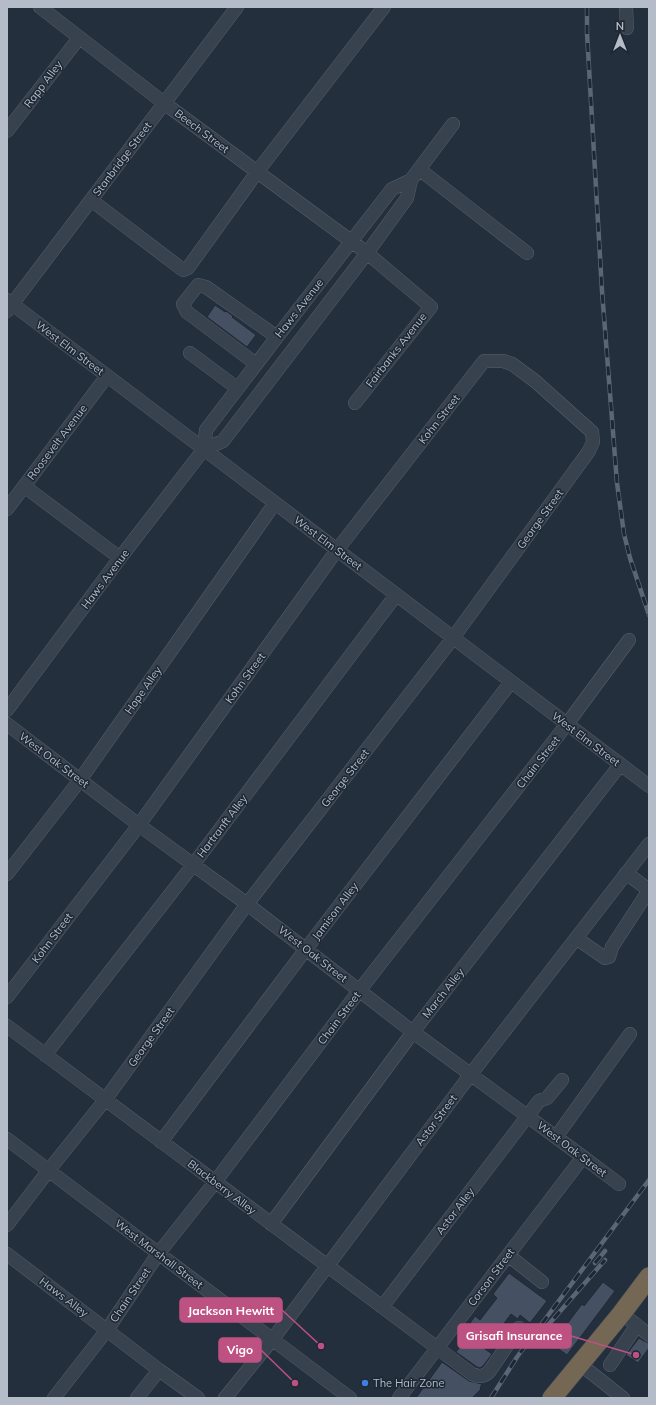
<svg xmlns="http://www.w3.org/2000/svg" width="656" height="1405" viewBox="0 0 656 1405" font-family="Mulish,sans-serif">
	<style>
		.building { fill: #455162; stroke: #1f2835 }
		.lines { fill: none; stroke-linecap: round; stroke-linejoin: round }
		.minor-casing { stroke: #565f6c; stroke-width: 14 }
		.highway-casing { stroke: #434c59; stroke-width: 20 }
		.minor { stroke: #38414e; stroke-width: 13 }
		.highway { stroke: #746855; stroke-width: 19 }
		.rail-casing { stroke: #5a6575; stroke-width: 4.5 }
		.rail { stroke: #1d2633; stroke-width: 3; stroke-dasharray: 9; stroke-linecap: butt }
		.shop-dot { fill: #3f7fe0; stroke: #1d2633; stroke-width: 1.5 }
		.labels { text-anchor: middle; stroke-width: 3; stroke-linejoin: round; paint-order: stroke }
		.street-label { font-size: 11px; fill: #b4bcc9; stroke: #1d2633 }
		.poi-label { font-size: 11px; fill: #b4bcc9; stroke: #1d2633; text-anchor: start }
		.leader { fill: none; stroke: #bd5182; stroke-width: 1.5 }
		.callout-dot { fill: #bd5182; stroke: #1d2633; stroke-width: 1.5 }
		.callout { fill: #bd5182; stroke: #bd5182; stroke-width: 1.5 }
		.callout-label { font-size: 12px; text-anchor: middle; font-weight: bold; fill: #fff }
	</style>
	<rect width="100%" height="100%" fill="#242f3e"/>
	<!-- building -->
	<path class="building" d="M215 305 225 312 226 311 233 316 232 317 256 335 247 347 207 317Z
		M509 1273 547 1301 530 1323 520 1315 518 1319 511 1314 485 1349 492 1354 483 1366 480 1368 477 1367 456 1352 469 1335 464 1332 475 1316 480 1320 497 1298 493 1294Z
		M603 1282 615 1291 567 1355 552 1344 582 1304 584 1306Z
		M639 1338 644 1341 649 1343V1348L638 1363 626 1355Z
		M442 1362 469 1381 482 1384 480 1388 481 1389 472 1398H416Z"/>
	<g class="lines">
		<defs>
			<path id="minor" d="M40 7 164 103 367 253 431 307 355 403
				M626 7 627 28
				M7 131 79 38
				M419 169 527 253
				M91 200 183 270 188 268 257 172 384 7
				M7 300 649 786
				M7 311 237 7
				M190 353 237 388
				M256 364 187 312 183 304 198 285 206 287 277 337
				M204 449 206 430 277 337 392 189 411 180
				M24 486 120 558
				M7 509 107 376
				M7 710 120 558 204 449 223 441 367 253 407 198 411 180 453 124
				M7 724 139 825 247 904 413 1032 583 1157 619 1184
				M626 873 649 890
				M7 874 80 780 275 503
				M576 938 605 958 609 957 612 947 649 890
				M7 997 139 825 337 550 484 361H503L512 364 535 381 592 432 593 442 589 451 453 638 247 904 105 1100 49 1170 7 1225
				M7 1026 472 1374C479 1377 483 1377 489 1372L519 1328
				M45 1055 193 865 396 595
				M556 1137 630 1034
				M7 1139 350 1398
				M161 1142 306 949 511 682
				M271 1224 413 1032 620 765
				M7 1254 159 1370 198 1398
				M508 1255 542 1282
				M382 1307 539 1101 547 1098 562 1080
				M630 1320 649 1335
				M580 1364 623 1398
				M610 1365 637 1325
				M54 1398 107 1330 158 1254 215 1182 359 991 567 724 629 640
				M137 1398 159 1370
				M225 1398 272 1340 471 1074 649 844
				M399 1398 583 1157"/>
			<path id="highway" d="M552 1398 622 1313 649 1277"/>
		</defs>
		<!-- minor casing -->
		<use href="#minor" class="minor-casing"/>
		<!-- highway casing -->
		<use href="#highway" class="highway-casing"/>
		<!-- minor -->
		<use href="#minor" class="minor"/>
		<!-- highway -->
		<use href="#highway" class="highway"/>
		<defs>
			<path id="rail" d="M587 7V33L602 291 617 483 624 534 630 558 649 615
				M595 1263 605 1251
				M542 1332 605 1260
				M491 1398 517 1357 649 1180"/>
		</defs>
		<!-- rail casing -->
		<use href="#rail" class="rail-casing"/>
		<!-- rail -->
		<use href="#rail" class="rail"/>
	</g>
	<!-- markers -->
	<circle class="shop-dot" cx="365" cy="1383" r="4"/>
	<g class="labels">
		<!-- street labels -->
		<g class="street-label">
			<text transform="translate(43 84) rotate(-53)" y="4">Rapp Alley</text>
			<text transform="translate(202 131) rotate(37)" y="4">Beech Street</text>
			<text transform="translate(122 159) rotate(-53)" y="4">Stanbridge Street</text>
			<text transform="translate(299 308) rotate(-52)" y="4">Haws Avenue</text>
			<text transform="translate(70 348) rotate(37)" y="4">West Elm Street</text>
			<text transform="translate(396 350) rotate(-52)" y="4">Fairbanks Avenue</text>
			<text transform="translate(439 419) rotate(-52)" y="4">Kohn Street</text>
			<text transform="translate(57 442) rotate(-53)" y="4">Roosevelt Avenue</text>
			<text transform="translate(540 519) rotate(-54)" y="4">George Street</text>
			<text transform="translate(328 543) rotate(37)" y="4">West Elm Street</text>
			<text transform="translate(105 579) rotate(-53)" y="4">Haws Avenue</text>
			<text transform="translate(245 678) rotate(-54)" y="4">Kohn Street</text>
			<text transform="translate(143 690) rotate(-55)" y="4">Hope Alley</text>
			<text transform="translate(586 739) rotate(37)" y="4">West Elm Street</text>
			<text transform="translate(54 760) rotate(37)" y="4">West Oak Street</text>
			<text transform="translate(538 762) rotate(-52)" y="4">Chain Street</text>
			<text transform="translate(345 778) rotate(-52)" y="4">George Street</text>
			<text transform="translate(222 826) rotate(-53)" y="4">Hartranft Alley</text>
			<text transform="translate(335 911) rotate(-53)" y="4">Jamison Alley</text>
			<text transform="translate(52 938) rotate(-53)" y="4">Kohn Street</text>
			<text transform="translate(313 954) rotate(38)" y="4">West Oak Street</text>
			<text transform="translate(443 993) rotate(-52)" y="4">March Alley</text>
			<text transform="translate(339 1018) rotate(-53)" y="4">Chain Street</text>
			<text transform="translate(151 1037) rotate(-54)" y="4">George Street</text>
			<text transform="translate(436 1120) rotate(-53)" y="4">Astor Street</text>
			<text transform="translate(572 1149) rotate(37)" y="4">West Oak Street</text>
			<text transform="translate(222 1187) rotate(37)" y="4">Blackberry Alley</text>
			<text transform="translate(455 1211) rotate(-53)" y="4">Astor Alley</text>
			<text transform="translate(159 1254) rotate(37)" y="4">West Marshall Street</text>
			<text transform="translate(491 1277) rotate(-53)" y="4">Corson Street</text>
			<text transform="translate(130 1295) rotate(-56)" y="4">Chain Street</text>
			<text transform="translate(64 1297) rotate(37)" y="4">Haws Alley</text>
		</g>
		<!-- poi labels -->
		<g class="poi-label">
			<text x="373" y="1387">The Hair Zone</text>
		</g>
	</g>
	<!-- callouts -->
	<path class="leader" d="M321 1346L282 1310M636 1355L571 1336M295 1383L261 1350"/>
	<g class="callout-dot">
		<circle cx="321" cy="1346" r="4"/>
		<circle cx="636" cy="1355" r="4"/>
		<circle cx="295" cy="1383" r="4"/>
	</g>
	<g class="callout">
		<rect x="180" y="1298" width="102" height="24" rx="4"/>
		<rect x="458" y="1324" width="113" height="24" rx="4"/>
		<rect x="219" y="1338" width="42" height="24" rx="4"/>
	</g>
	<g class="callout-label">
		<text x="231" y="1315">Jackson Hewitt</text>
		<text x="514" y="1340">Grisafi Insurance</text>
		<text x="240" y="1354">Vigo</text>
	</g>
	<!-- border -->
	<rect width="656" height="1405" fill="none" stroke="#b4bcc9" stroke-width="16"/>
	<!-- north arrow -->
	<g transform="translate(620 36)" stroke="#1d2633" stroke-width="3" paint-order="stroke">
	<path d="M0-3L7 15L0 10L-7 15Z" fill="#b4bcc9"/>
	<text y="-6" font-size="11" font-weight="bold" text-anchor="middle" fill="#b4bcc9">N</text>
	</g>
</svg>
